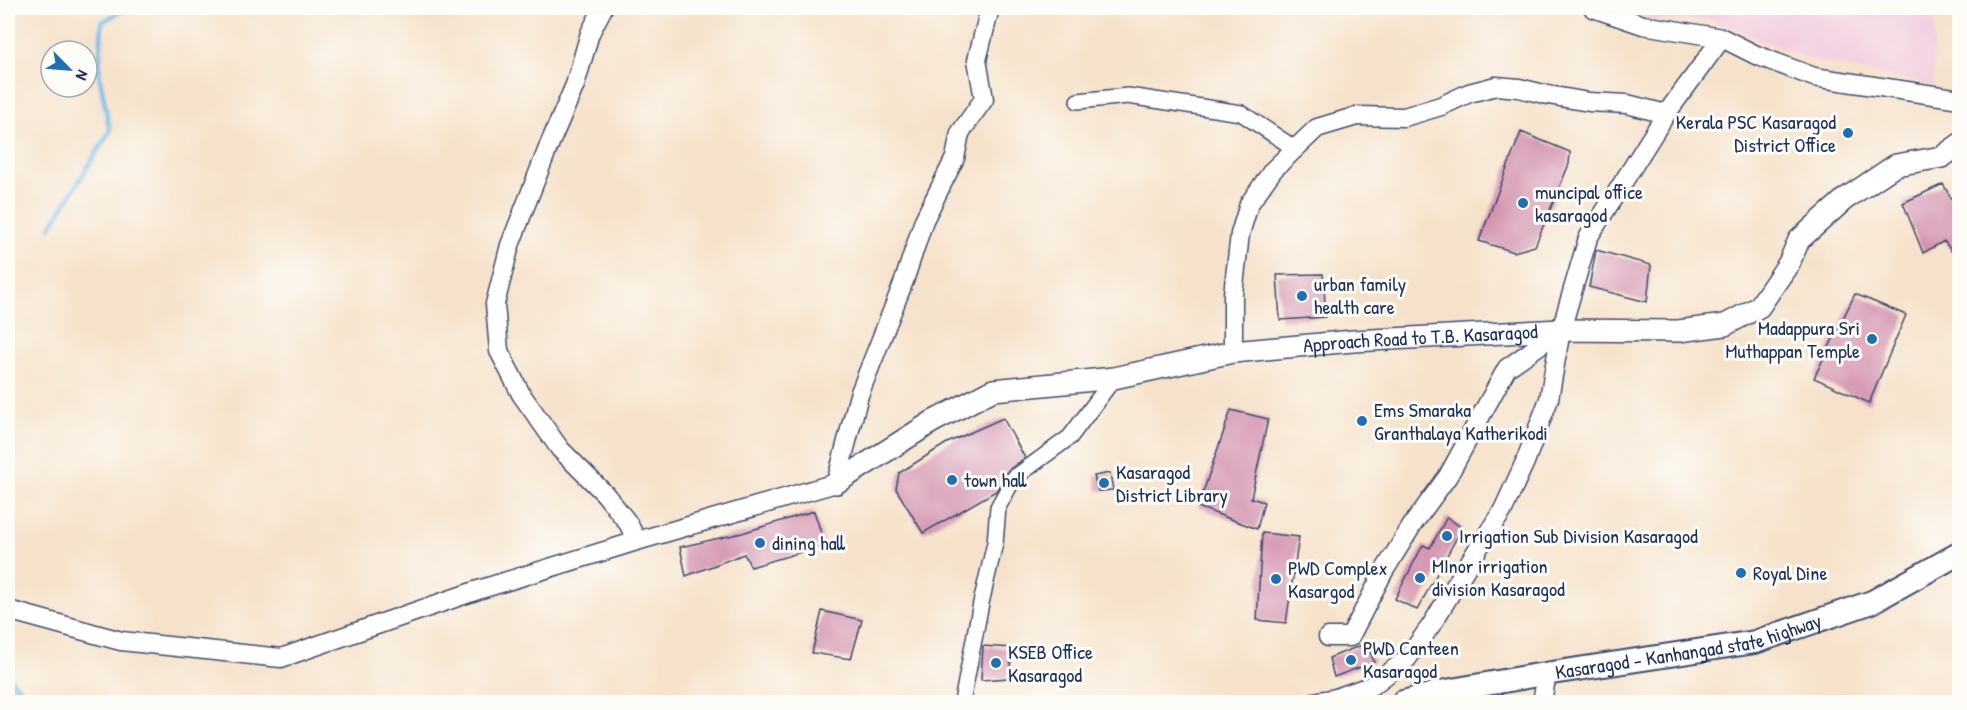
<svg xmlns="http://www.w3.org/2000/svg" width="1967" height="710" viewBox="0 0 1967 710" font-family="'Patrick Hand',sans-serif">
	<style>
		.built { fill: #f3cfe0 }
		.water { fill: #70bae9; stroke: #4674a4; stroke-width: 1.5 }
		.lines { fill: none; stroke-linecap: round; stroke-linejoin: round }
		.stream { stroke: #70bae9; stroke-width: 4.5 }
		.building { fill: #d494b0 }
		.minor-casing { stroke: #3c4a6e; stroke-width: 18 }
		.tertiary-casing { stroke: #3c4a6e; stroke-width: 21 }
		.secondary-casing { stroke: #3c4a6e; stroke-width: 24 }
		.primary-casing { stroke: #3c4a6e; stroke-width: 26 }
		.minor { stroke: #fff; stroke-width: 15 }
		.tertiary { stroke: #fff; stroke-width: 18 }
		.secondary { stroke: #fff; stroke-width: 21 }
		.primary { stroke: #fff; stroke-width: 22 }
		.poi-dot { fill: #1f6fb2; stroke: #fdfcf7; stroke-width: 2 }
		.labels { text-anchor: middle; stroke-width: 6; stroke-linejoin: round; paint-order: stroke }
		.poi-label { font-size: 20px; fill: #1b2f5e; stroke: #fdfcf7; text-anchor: start }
		.street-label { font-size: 20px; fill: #1b2f5e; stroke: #fdfcf7 }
	</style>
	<rect width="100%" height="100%" fill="#fdfcf7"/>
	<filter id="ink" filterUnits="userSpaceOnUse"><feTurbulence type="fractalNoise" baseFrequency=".0167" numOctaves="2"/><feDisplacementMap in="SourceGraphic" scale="12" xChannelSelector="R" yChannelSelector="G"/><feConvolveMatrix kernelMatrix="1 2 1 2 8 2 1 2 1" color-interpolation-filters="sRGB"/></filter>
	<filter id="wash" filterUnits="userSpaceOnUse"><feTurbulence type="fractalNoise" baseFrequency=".008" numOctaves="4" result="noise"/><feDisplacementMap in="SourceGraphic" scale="24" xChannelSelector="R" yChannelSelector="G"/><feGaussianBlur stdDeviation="1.35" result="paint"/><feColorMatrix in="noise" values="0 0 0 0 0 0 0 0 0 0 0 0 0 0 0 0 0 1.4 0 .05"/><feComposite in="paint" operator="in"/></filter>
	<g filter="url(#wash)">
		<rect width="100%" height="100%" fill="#f6e2ca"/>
		<!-- built -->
		<path class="built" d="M1642 8H1935L1933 86 1811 60 1711 20H1648Z"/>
		<!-- water -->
		<path class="water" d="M8 675 36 702H8Z"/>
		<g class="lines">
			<!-- stream -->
			<path class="stream" d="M50 228 110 131 99 74 102 22 127 8"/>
		</g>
		<g id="blocks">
			<!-- building -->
			<path class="building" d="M1521 132 1570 152 1569 164 1535 246 1514 252 1479 241Z
				M1943 184 1959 212V261L1944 241 1923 253 1903 203Z
				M1596 250 1651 265 1647 302 1589 287Z
				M1323 274 1326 317 1280 320 1277 275Z
				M1855 294 1906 315 1869 403 1814 378Z
				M1231 410 1268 419 1251 498 1264 502 1257 529 1198 507Z
				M1003 418 1025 458 1008 470 996 491 923 533 896 489 899 473 947 443Z
				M1110 473 1113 490 1098 491 1094 476Z
				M814 511 825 545 751 567 744 554 686 576 680 547 742 533Z
				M1447 517 1462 528 1417 610 1395 599 1423 545 1430 548Z
				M1262 533 1299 537 1286 623 1257 620Z
				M822 611 862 620 851 659 812 653Z
				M1367 643 1374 662 1334 677 1329 658Z
				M983 646 1012 648 1009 678 981 680Z"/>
		</g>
	</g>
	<g filter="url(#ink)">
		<use href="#blocks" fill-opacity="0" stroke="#3c4a6e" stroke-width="1.5"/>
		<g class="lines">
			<defs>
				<path id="minor" d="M1078 101 1128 96 1241 113 1294 148
					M962 702 981 603 995 543 998 507 1014 478 1070 437 1114 378"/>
				<path id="tertiary" d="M603 8 590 33 575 85 550 143 510 245 495 304 499 351 521 394 560 449 605 494 628 523 637 541
					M1593 8 1643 25 1722 38
					M1233 352V294L1240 234 1249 204 1273 170 1317 128 1357 116 1404 117 1441 106 1469 93 1496 86 1519 88 1548 95 1589 102 1627 104 1666 114
					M8 610 121 641 281 658 478 590 637 541 836 483 859 395 904 281 924 220 955 158 960 133 984 99 977 60 990 8
					M1328 637H1350L1384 571 1413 524 1448 476 1507 368 1561 330
					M1314 702 1336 698 1373 685 1407 659 1432 624 1472 558 1503 510 1525 462 1549 399 1561 330 1588 238 1666 114 1722 38 1756 55 1814 77 1960 99
					M1542 702 1547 673"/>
				<g id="secondary">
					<path id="s1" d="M836 483 932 422 993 390 1114 378 1233 352 1353 341 1561 330 1678 331 1725 325 1759 307 1789 263 1799 240 1845 199 1896 165 1942 157 1960 144"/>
				</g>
				<g id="primary">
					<path id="s2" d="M1403 702 1446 691 1532 676 1755 642 1872 602 1960 553"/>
				</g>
			</defs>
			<!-- minor casing -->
			<use href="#minor" class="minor-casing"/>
			<!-- tertiary casing -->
			<use href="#tertiary" class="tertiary-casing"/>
			<!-- secondary casing -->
			<use href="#secondary" class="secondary-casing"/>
			<!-- primary casing -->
			<use href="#primary" class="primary-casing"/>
			<!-- minor -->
			<use href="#minor" class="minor"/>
			<!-- tertiary -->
			<use href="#tertiary" class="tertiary"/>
			<!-- secondary -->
			<use href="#secondary" class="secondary"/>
			<!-- primary -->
			<use href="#primary" class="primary"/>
		</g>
	</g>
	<!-- markers -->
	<g class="poi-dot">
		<circle cx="1848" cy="133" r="6"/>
		<circle cx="1523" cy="203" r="6"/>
		<circle cx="1302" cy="296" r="6"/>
		<circle cx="1872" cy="339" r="6"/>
		<circle cx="1362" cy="421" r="6"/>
		<circle cx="952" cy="480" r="6"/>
		<circle cx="1104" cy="483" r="6"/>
		<circle cx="1447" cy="536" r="6"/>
		<circle cx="760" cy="543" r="6"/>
		<circle cx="1741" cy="573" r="6"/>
		<circle cx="1420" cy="578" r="6"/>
		<circle cx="1276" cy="579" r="6"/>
		<circle cx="1351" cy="660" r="6"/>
		<circle cx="996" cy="663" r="6"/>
	</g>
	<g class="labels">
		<!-- poi labels -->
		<g class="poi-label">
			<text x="1836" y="129" text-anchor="end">Kerala PSC Kasaragod<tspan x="1836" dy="23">District Office</tspan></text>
			<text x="1535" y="199">muncipal office<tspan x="1535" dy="23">kasaragod</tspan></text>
			<text x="1314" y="291">urban family<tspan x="1314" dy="23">health care</tspan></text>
			<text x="1860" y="335" text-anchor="end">Madappura Sri<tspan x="1860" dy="23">Muthappan Temple</tspan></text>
			<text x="1374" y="417">Ems Smaraka<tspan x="1374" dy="23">Granthalaya Katherikodi</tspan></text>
			<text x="1116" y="479">Kasaragod<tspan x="1116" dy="23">District Library</tspan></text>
			<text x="964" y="487">town hall</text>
			<text x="1459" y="543">Irrigation Sub Division Kasaragod</text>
			<text x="772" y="550">dining hall</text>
			<text x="1432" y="573">MInor irrigation<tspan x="1432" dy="23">division Kasaragod</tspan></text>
			<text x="1288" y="575">PWD Complex<tspan x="1288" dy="23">Kasargod</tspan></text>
			<text x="1753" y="580">Royal Dine</text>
			<text x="1363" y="655">PWD Canteen<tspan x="1363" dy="23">Kasaragod</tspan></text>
			<text x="1008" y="659">KSEB Office<tspan x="1008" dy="23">Kasaragod</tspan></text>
		</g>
		<!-- street labels -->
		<g class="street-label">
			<text dy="7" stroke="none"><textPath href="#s1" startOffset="614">Approach Road to T.B. Kasaragod</textPath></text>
			<text dy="7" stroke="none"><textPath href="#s2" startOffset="291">Kasaragod - Kanhangad state highway</textPath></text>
		</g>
	</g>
	<!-- margin -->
	<rect width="1967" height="710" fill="none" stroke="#fdfcf7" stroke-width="30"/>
	<!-- north arrow -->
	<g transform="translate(69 69) rotate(115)"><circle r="28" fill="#fdfcf7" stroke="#a3aaba" stroke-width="1.5"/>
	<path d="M0-4.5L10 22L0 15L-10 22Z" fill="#1f6fb2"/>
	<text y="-9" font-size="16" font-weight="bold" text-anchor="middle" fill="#1b2f5e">N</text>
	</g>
</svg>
